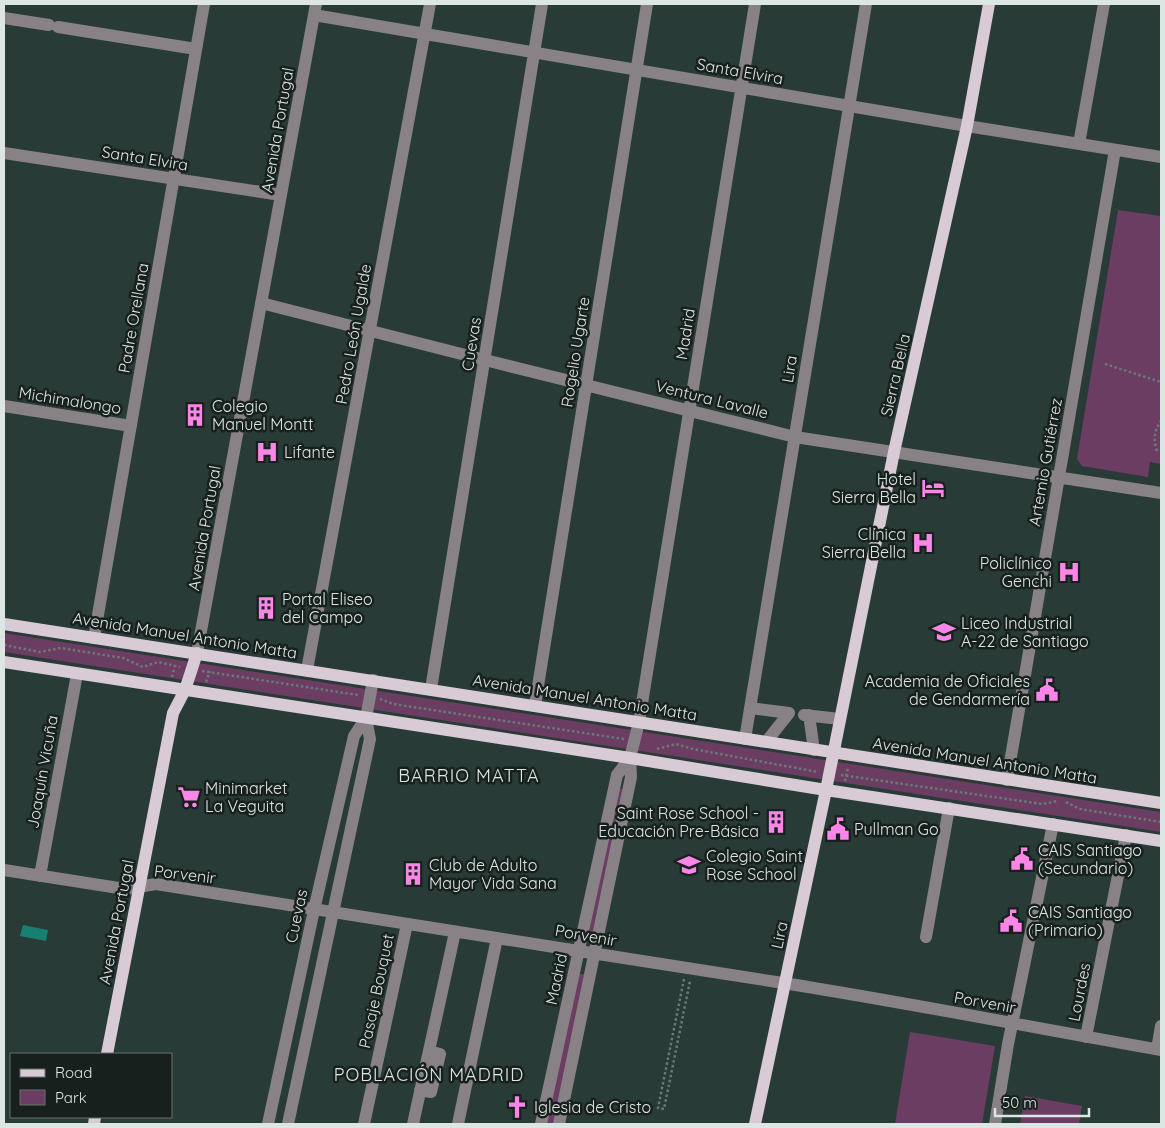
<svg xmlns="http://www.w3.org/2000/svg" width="1165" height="1128" viewBox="0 0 1165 1128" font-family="Quicksand,sans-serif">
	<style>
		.green { fill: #6c3d63 }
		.water { fill: #178070 }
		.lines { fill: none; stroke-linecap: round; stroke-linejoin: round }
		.path { stroke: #6a7975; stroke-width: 2.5; stroke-dasharray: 2.5 2.5; stroke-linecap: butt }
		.minor { stroke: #888186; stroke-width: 12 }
		.major { stroke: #d9cbd6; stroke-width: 12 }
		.labels { text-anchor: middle; stroke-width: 5; stroke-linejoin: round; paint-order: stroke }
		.street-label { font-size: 16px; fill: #dce7e4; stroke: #18201e }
		.poi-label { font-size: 16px; fill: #dce7e4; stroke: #18201e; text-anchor: start }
		.neighbourhood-label { font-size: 18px; letter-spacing: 1px; fill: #dce7e4; stroke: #18201e }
	</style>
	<rect width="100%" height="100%" fill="#293b37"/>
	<!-- green -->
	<path class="green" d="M1118 210 1161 216V464L1150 462 1148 477 1082 466 1077 459Z
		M4 633 1161 812V832L4 652Z
		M618 789H623L595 934 589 932Z
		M579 974H584L556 1124H546Z
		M910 1032 995 1046 982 1124H895Z
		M1025 1096 1082 1106 1079 1124H1020Z"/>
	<!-- water -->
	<path class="water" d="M23 925 48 930 46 941 20 936Z"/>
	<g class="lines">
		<!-- path -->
		<path class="path" d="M1105 364 1161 382
			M1157 451C1153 439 1154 431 1161 421
			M4 645 40 652 61 648 123 658 143 667 158 662 180 667
			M202 671 358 695
			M172 677 175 665
			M206 682 210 671
			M380 699 393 704 624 739
			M657 749 676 744 693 749 818 772
			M841 775 1042 804 1058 801
			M845 781 848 767
			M1066 802 1080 809 1161 822
			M684 979 658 1108 664 1109 690 981"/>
		<!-- minor -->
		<path class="minor" d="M314 15 967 126 1161 157
			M4 18 49 25
			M58 27 196 49
			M1079 144 1104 4
			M4 153 281 195
			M261 303 485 360 795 437 1161 493
			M4 406 131 426
			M94 638 204 4
			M197 653 316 4
			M307 670 430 4
			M431 689 542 4
			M535 705 647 4
			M750 708 789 713
			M804 715 840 719
			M809 715 814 750
			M745 739 866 4
			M766 742 789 713
			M1007 780 1115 150
			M4 870 125 889 156 884C365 918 574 950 783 983 910 1003 1035 1028 1161 1050
			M40 876 77 674
			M926 937 949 808
			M1086 1037 1126 835
			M1157 1049 1161 1026
			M420 1090 431 1092 440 1054 429 1051
			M268 1124 314 910 354 736 366 718 373 680
			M288 1124 370 739 366 718
			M364 1124 407 924
			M413 1124 455 932
			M458 1124 497 938
			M541 1124 617 775 630 758
			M559 1124 631 777 630 758 639 722 755 4
			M995 1124 1008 1044 1053 824"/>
		<!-- major -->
		<path class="major" d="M4 624 1161 803
			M4 662 630 758 826 790 1161 841
			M107 1054 173 713 185 690 197 653
			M94 1124 95 1117
			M755 1124 826 790 894 452 967 126 989 4"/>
	</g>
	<!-- icons -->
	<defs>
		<symbol id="building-bare" viewBox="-9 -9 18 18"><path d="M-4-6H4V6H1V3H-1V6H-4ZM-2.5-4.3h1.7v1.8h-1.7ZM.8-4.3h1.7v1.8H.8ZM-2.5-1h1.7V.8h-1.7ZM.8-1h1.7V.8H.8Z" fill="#fa87e7" stroke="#18201e" stroke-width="2.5" paint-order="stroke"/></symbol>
		<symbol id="hospital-bare" viewBox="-9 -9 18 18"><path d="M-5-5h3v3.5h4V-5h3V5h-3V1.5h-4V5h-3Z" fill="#fa87e7" stroke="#18201e" stroke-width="2.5" paint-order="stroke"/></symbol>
		<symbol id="hotel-bare" viewBox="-9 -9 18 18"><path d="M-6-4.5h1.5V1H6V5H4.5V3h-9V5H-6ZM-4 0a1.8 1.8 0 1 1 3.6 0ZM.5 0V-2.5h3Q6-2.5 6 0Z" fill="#fa87e7" stroke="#18201e" stroke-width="2.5" paint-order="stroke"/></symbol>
		<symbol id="school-bare" viewBox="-9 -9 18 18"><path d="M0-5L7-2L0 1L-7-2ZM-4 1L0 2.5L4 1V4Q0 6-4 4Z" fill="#fa87e7" stroke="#18201e" stroke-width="2.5" paint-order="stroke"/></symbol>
		<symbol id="civic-bare" viewBox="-9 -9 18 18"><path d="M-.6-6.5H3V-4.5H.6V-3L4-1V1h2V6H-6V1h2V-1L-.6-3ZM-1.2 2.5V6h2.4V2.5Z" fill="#fa87e7" stroke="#18201e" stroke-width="2.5" paint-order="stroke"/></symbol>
		<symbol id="supermarket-bare" viewBox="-9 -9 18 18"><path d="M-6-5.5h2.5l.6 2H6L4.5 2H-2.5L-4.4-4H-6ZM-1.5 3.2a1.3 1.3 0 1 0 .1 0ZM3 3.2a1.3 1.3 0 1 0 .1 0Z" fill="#fa87e7" stroke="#18201e" stroke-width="2.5" paint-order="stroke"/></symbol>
		<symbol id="church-bare" viewBox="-9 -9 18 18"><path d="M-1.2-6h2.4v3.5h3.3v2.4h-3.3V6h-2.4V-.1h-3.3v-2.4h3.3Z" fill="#fa87e7" stroke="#18201e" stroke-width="2.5" paint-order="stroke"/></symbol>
	</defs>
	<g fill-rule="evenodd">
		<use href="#building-bare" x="179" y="399" width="32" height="32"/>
		<use href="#hospital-bare" x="251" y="436" width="32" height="32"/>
		<use href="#hotel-bare" x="917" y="472" width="32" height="32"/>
		<use href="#hospital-bare" x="907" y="527" width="32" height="32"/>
		<use href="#hospital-bare" x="1053" y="556" width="32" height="32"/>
		<use href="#building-bare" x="250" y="592" width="32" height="32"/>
		<use href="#school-bare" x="928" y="616" width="32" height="32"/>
		<use href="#civic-bare" x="1031" y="674" width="32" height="32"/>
		<use href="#supermarket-bare" x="173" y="781" width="32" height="32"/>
		<use href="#building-bare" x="760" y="806" width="32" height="32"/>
		<use href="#civic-bare" x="822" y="813" width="32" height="32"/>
		<use href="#civic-bare" x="1006" y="843" width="32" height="32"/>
		<use href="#school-bare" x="673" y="849" width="32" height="32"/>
		<use href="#building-bare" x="397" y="858" width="32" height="32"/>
		<use href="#civic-bare" x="995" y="905" width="32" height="32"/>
		<use href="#church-bare" x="501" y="1091" width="32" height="32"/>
	</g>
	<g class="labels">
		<!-- street labels -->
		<g class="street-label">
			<text transform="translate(740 71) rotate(10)" y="6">Santa Elvira</text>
			<text transform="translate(277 130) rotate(-80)" y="6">Avenida Portugal</text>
			<text transform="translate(145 158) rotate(9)" y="6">Santa Elvira</text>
			<text transform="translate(133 318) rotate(-80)" y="6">Padre Orellana</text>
			<text transform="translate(353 334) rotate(-80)" y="6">Pedro León Ugalde</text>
			<text transform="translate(685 334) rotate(-81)" y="6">Madrid</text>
			<text transform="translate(471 344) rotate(-81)" y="6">Cuevas</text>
			<text transform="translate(575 352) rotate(-81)" y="6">Rogelio Ugarte</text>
			<text transform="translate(789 369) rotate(-81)" y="6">Lira</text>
			<text transform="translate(895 375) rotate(-77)" y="6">Sierra Bella</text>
			<text transform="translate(712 399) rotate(14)" y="6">Ventura Lavalle</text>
			<text transform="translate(70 400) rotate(9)" y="6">Michimalongo</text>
			<text transform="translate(1045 462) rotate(-80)" y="6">Artemio Gutiérrez</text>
			<text transform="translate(204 528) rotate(-80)" y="6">Avenida Portugal</text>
			<text transform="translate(185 635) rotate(9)" y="6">Avenida Manuel Antonio Matta</text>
			<text transform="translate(585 697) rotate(9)" y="6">Avenida Manuel Antonio Matta</text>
			<text transform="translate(985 760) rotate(9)" y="6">Avenida Manuel Antonio Matta</text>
			<text transform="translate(42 772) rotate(-80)" y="6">Joaquín Vicuña</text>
			<text transform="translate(185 874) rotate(7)" y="6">Porvenir</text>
			<text transform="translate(296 916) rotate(-78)" y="6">Cuevas</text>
			<text transform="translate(116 922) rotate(-79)" y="6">Avenida Portugal</text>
			<text transform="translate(586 935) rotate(10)" y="6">Porvenir</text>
			<text transform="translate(779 935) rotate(-78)" y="6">Lira</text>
			<text transform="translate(556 979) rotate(-78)" y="6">Madrid</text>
			<text transform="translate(376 991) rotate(-78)" y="6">Pasaje Bouquet</text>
			<text transform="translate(1079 992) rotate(-79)" y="6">Lourdes</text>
			<text transform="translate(985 1002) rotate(10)" y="6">Porvenir</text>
		</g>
		<!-- poi labels -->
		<g class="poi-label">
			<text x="212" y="412">Colegio<tspan x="212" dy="18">Manuel Montt</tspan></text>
			<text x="284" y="458">Lifante</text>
			<text x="916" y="485" text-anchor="end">Hotel<tspan x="916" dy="18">Sierra Bella</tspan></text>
			<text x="906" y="540" text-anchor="end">Clínica<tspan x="906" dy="18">Sierra Bella</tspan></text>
			<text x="1052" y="569" text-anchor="end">Policlínico<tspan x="1052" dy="18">Genchi</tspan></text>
			<text x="282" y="605">Portal Eliseo<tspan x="282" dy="18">del Campo</tspan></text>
			<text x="961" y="629">Liceo Industrial<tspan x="961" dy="18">A-22 de Santiago</tspan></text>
			<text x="1030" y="687" text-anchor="end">Academia de Oficiales<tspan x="1030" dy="18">de Gendarmería</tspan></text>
			<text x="205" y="794">Minimarket<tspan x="205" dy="18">La Veguita</tspan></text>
			<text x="759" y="819" text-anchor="end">Saint Rose School -<tspan x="759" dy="18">Educación Pre-Básica</tspan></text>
			<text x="854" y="835">Pullman Go</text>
			<text x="1038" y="856">CAIS Santiago<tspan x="1038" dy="18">(Secundario)</tspan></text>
			<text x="706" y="862">Colegio Saint<tspan x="706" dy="18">Rose School</tspan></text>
			<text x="429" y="871">Club de Adulto<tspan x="429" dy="18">Mayor Vida Sana</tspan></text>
			<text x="1028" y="918">CAIS Santiago<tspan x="1028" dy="18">(Primario)</tspan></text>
			<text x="534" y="1113">Iglesia de Cristo</text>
		</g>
		<!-- neighbourhood labels -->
		<g class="neighbourhood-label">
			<text x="469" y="782">BARRIO MATTA</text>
			<text x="429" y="1081">POBLACIÓN MADRID</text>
		</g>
	</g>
	<!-- border -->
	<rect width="1165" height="1128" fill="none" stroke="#dce7e4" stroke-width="10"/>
	<!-- legend -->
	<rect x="10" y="1053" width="162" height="65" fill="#18201e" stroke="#66706d"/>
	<rect x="20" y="1069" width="25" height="8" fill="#d9cbd6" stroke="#66706d"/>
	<text x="55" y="1078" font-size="15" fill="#dce7e4">Road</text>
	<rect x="20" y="1090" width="25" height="15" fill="#6c3d63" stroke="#66706d"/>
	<text x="55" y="1103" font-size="15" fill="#dce7e4">Park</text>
	<!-- scale -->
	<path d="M995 1108v8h94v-8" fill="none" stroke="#dce7e4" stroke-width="2.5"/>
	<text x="1002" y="1108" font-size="15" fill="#dce7e4" stroke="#18201e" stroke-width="4" paint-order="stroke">50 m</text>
</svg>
